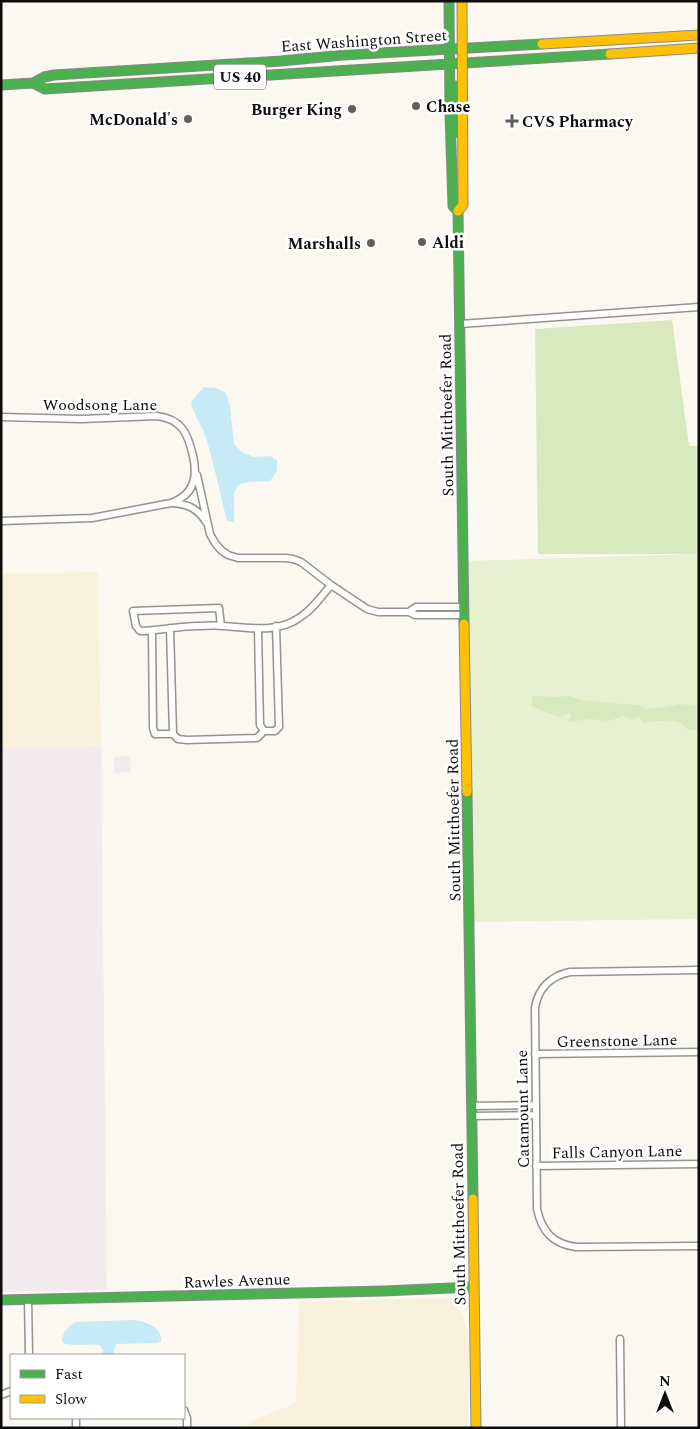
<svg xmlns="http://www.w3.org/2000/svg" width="700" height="1429" viewBox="0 0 700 1429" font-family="Spectral,serif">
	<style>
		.industrial { fill: #f2ebee }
		.farmland { fill: #f8f2dd }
		.green { fill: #e7f1d0 }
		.forest { fill: #d8e9be }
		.water { fill: #c6ebf6 }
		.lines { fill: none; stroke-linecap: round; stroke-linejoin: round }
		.street-casing { stroke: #949390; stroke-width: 9 }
		.fast-casing { stroke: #8b8986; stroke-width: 11 }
		.slow-casing { stroke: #8b8986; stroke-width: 11 }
		.street { stroke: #fefefd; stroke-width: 6 }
		.fast { stroke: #4caf50; stroke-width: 9 }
		.slow { stroke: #ffc107; stroke-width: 9 }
		.poi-dot { fill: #605f5d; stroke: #fff; stroke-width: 2 }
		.labels { text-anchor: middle; stroke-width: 5; stroke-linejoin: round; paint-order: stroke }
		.shield { fill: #fff; stroke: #565656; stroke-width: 1 }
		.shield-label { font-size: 15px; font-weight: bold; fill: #0d0d0d }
		.street-label { font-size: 16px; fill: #0d0d0d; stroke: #fff }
		.poi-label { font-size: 16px; font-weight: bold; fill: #0d0d0d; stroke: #fff; text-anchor: start }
	</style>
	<rect width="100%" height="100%" fill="#fbf8f1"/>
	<!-- industrial -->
	<path class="industrial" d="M101 746 107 1290 1 1292V747Z
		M130 756 131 772 114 773V757Z"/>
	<!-- farmland -->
	<path class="farmland" d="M98 572 101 746 1 747V574Z
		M446 1298 454 1302 463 1316 467 1331 469 1349 468 1428H244L246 1425 258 1418 296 1403 299 1301Z"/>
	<!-- green -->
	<path class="green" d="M699 554V919L469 922 464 561Z"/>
	<!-- forest -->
	<path class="forest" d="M672 320 689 446H699V554H538L535 329Z
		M533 696 557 697 569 696 582 700 607 703 639 705 647 709 665 707 679 704 699 706V730H689C676 715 660 722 642 723L639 716 630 720 623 716 609 721 590 719 569 722 571 713 559 717 531 706Z"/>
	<!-- water -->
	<path class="water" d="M204 387 216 388 226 393 230 407 234 444 242 452 254 457 270 456 277 460V471L270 481 250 482 239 484 234 493V522L227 521C220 493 214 465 206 437 202 425 193 414 191 402Z
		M134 1320C147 1322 162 1327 161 1341L157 1343 116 1344 114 1350V1355H103V1350L99 1345C87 1343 75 1347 63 1343L62 1341C62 1333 69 1325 76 1322Z"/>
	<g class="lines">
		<defs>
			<path id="street" d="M460 324 699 307
				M1 417 81 419 157 416C182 419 188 434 193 456 198 477 194 495 171 503L92 518 1 521
				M197 475 210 534 215 543 221 550 228 555 238 558H286L293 559 301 562 331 585 367 609 378 612H409L416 607H464
				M173 503C188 504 198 509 206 522
				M409 612 415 615H464
				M221 626 219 608 133 611 136 626 140 631C159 631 178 626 197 626 206 626 215 625 224 626 248 628 278 633 299 618 312 610 321 597 331 585
				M170 628 173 734 178 739 187 740 257 738 264 731
				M258 629 260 725 264 731H275L279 727 276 626
				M152 631 153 728 155 734H173
				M699 970 570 972C551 976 538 988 535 1008L537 1209C542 1232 553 1244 576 1247L699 1246
				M535 1054 699 1052
				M471 1106 536 1105
				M471 1116 536 1115
				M536 1166 699 1164
				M28 1300 29 1355
				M620 1339 621 1428
				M1 1395 11 1391
				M184 1410 187 1418V1428
				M76 1418V1428"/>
			<path id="fast" d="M449 1 450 114 453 206 458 211 464 624
				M33 83 45 89 610 54
				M1 85 33 83 44 77 54 75 281 61 343 55 542 44
				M456 86V110L459 133
				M467 792 473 1199
				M1 1300 384 1291 473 1287"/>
			<path id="slow" d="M542 44 699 35
				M610 54 699 48
				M458 211 463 205 462 1
				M464 624 467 792
				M473 1199 476 1428"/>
		</defs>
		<!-- street casing -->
		<use href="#street" class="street-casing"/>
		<!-- fast casing -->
		<use href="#fast" class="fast-casing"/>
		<!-- slow casing -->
		<use href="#slow" class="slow-casing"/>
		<!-- street -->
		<use href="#street" class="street"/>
		<!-- fast -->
		<use href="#fast" class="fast"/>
		<!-- slow -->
		<use href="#slow" class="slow"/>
	</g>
	<!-- markers -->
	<g class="poi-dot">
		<circle cx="416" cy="106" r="5"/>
		<circle cx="352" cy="109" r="5"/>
		<circle cx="188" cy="119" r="5"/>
		<path d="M509.5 113.5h5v5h5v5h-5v5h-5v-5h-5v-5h5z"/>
		<circle cx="422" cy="242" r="5"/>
		<circle cx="371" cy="243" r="5"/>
	</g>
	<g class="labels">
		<!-- shield labels -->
		<rect class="shield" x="214" y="64.5" width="52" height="25" rx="4"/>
		<g class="shield-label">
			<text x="240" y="82">US 40</text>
		</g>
		<!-- street labels -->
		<g class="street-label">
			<text transform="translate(364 40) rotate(-4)" y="6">East Washington Street</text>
			<text x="100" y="410">Woodsong Lane</text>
			<text transform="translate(446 415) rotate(-91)" y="6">South Mitthoefer Road</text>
			<text transform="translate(453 820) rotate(-91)" y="6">South Mitthoefer Road</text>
			<text transform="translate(617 1040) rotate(-1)" y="6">Greenstone Lane</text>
			<text transform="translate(522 1109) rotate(-91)" y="6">Catamount Lane</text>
			<text transform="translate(617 1151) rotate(-1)" y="6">Falls Canyon Lane</text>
			<text transform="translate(458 1224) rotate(-91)" y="6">South Mitthoefer Road</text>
			<text transform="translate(237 1280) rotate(-2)" y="6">Rawles Avenue</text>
		</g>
		<!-- poi labels -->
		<g class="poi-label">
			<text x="426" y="112">Chase</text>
			<text x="342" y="115" text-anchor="end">Burger King</text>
			<text x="178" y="125" text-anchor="end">McDonald's</text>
			<text x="522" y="127">CVS Pharmacy</text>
			<text x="432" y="248">Aldi</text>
			<text x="361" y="249" text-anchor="end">Marshalls</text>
		</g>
	</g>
	<!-- border -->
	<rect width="700" height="1429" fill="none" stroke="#0d0d0d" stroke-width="5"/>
	<!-- legend -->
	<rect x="10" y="1354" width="175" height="65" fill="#ffffff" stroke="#9e9e9e"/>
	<rect x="20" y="1370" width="25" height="8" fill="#4caf50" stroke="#9e9e9e"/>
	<text x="55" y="1379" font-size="15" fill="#0d0d0d">Fast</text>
	<rect x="20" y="1395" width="25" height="8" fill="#ffc107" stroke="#9e9e9e"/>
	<text x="55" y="1404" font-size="15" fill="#0d0d0d">Slow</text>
	<!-- north arrow -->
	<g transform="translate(665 1394)" stroke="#ffffff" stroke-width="4" paint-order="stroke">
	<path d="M0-4L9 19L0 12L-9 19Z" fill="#0d0d0d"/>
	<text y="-8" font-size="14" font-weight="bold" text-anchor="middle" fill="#0d0d0d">N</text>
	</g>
</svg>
